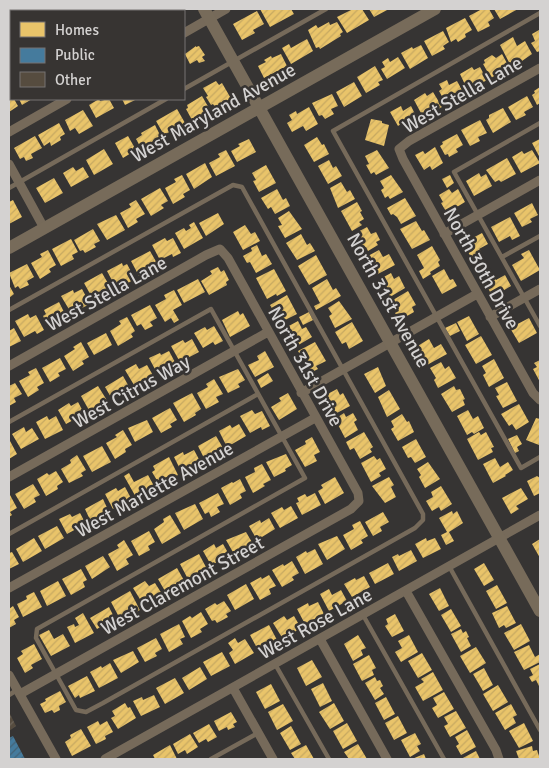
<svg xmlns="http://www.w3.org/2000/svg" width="549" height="768" viewBox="0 0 549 768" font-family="Signika,sans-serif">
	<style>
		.homes { fill: url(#homes-hatch) }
		.public { fill: url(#public-hatch) }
		.building { fill: url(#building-hatch) }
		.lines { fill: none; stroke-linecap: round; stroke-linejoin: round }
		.lane { stroke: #766a5a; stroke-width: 4.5 }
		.street { stroke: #766a5a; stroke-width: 9 }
		.secondary { stroke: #776b5a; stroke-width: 12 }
		.labels { text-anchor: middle; stroke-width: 5; stroke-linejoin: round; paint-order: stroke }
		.street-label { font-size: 19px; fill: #d4d2d1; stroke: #373432 }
	</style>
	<defs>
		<pattern id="homes-hatch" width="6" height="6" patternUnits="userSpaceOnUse" patternTransform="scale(1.25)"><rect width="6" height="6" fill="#e9c46a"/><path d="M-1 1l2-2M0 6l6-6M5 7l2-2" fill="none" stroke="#c7a961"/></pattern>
		<pattern id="public-hatch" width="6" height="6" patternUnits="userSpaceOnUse" patternTransform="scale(1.25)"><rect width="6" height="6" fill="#457b9d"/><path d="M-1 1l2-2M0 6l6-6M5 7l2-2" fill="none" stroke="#436377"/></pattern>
		<pattern id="building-hatch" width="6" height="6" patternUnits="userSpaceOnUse" patternTransform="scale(1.25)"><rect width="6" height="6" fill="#564c3f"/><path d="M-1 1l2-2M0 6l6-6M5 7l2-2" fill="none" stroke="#6d655a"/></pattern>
	</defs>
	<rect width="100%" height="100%" fill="#363433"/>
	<!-- homes -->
	<path class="homes" d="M69 9H90L91 10 70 11Z
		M164 9H183L184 11H159Z
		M260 9H291L294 14 270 27Z
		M353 9H362L369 20 347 33 337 17Z
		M369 9H389L374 17Z
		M482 9H489L494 18 488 22 490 26 478 32 469 16Z
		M494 9H518L500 19Z
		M257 11 264 24 253 30 255 33 242 40 233 24Z
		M465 18 472 30 465 34 466 37 458 42 456 39 451 42 446 28Z
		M329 22 330 25 337 22 343 32 340 34 341 36 320 49 319 47 316 48 308 30 316 25 318 28Z
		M539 30 540 33V51L537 52 531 43 535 41 532 34Z
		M443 31 449 42 443 46 445 49 432 56 424 41Z
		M513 37 517 46 525 41 532 54 512 68 500 45Z
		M307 39 313 51 291 64 282 48 289 44 291 48Z
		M11 40V57L10 58 11 61 9 62V41Z
		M421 45 428 58 410 69 401 53 412 47 413 49Z
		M196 46V47L199 46 205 55 202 57 205 61 199 63 197 60 190 64 185 54Z
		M281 54 287 66 264 78 258 66 266 62 264 60 271 56 272 58Z
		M502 54 509 67 491 78 483 64 485 63 484 60 492 55 496 58Z
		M398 57 405 68 387 79 381 69 385 67 382 62 388 58 390 62Z
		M375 66 383 80 378 82 380 85 366 93 357 77Z
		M472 67 474 70 480 67 487 80 468 91 460 74Z
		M447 80 449 85 457 81 463 92 449 102 447 99 444 100 439 91 442 89 439 84Z
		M216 81 219 85 222 83 233 102 225 107 222 103 215 107 213 104 211 105 206 97 208 96 203 88Z
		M354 82 362 96 344 107 336 92Z
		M540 87V103L537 105 532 95 535 93 534 91Z
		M433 92 442 107 434 111 433 108 422 115 414 100 425 93 427 96Z
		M10 93 11 99H14L18 106 9 112V94Z
		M332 94 338 106 331 109 334 114 325 119 322 115 319 116 312 103Z
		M202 96 210 110 192 120 186 109 188 108 187 105Z
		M527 96 533 107 524 112 526 115 516 120 508 107Z
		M19 99H32L22 105Z
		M99 99 100 101 109 99 114 108 96 118 89 105Z
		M122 99H137L125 105Z
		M401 106 403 111 411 106 417 118 403 127 401 124 398 126 390 112Z
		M309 107 318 124 306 131 303 126 292 132 287 123 292 120 289 115 296 111 297 114Z
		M503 108 511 122 493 133 486 120 489 118V115Z
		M177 109 185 123 164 135 156 121Z
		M83 110 93 126 79 134 75 128 70 131 65 120Z
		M371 119 382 121V123L389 125 384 146 365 140Z
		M480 120 487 133 478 137 480 141 470 146 461 130Z
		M59 123 65 134 60 137 61 140 51 146 50 142 44 146 38 135Z
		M155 125 161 137 141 148 136 139 142 135 141 133Z
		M457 134 463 145 456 149 458 152 449 157 448 154 445 155 440 146 443 144 442 142Z
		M35 136 42 148 31 154 33 158 26 161 24 157 20 159 14 148Z
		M128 136 136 150 123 158 115 143Z
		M317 137 322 145 324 144 329 154 314 162 304 145Z
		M249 139 256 152 237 162 231 151 240 146 238 144Z
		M540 139V158L532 143Z
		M435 147 443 163 432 170 430 166 424 170 415 155 423 151 425 154Z
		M104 149 113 164 94 175 86 160Z
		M226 150 235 166 216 176 209 163 220 157 218 154Z
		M377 150 389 168 376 175 374 172 371 174 366 165 369 164 365 156Z
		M532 150 540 163 521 173 512 157 522 151 524 154Z
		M507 158 516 174 501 182 499 180 495 182 486 170Z
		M329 160 333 168 336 166 342 176 328 184 318 166Z
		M205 163 212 177 194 189 186 174Z
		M266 165 276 183 259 192 253 181 256 180 252 173Z
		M73 167 76 171 83 167 89 177 71 187 63 173Z
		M479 173 481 177 486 174 492 186 474 196 466 181Z
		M182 175 190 190 183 194 185 197 173 204 165 188 176 182 174 179Z
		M391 175 403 192 390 199 388 196 385 198 381 190 384 188 380 181Z
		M450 175 454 183 447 188 442 179Z
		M54 178 63 193 45 203 36 188Z
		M341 182 347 192 350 190 355 199 338 208 330 188Z
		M160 188 168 201 161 205 164 208 151 216 141 199Z
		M277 189 283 200 286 198 290 206 275 214 271 207 268 209 261 198Z
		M449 189 452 193 458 189 465 202 447 213 441 203 443 202 439 195Z
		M405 198 416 216 401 224 397 217 393 214 391 215 387 208Z
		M13 200 22 217 9 224V202Z
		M136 200 145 214 136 219 138 222 128 228 120 213 131 207 129 204Z
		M357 202 362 211 360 212 364 219 359 222 362 225 352 231 341 211Z
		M532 203 538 215 530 219 532 222 522 227 514 213Z
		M289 211 302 229 285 238 278 226 282 225 278 218Z
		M218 213 224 224 206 236 199 223Z
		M116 215 125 230 107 240 97 224Z
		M510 217 520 236 512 240 510 236 499 242 491 227Z
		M416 221 422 231 424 230 430 240 412 249 400 229Z
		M194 222 203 238 184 249 175 233 184 228 186 231 191 228 189 225Z
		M245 225 251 234 255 232 260 241 243 250 233 232Z
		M367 227 371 234 376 232 380 240 376 242 378 245 368 251 366 247 362 249 354 234Z
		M93 229 100 241 94 244 96 247 85 253 83 250 80 251 74 240Z
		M482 233 488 244 479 249 482 253 472 259 463 243Z
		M301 234 307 245 310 243 315 251 297 260 286 243Z
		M165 238 167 241 173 238 181 253 173 257 172 254 160 260 152 245Z
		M71 239 78 252 72 255 74 259 61 266 52 249Z
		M257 245 262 256 266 254 272 264 256 273 250 262 247 263 243 256 252 251 251 248Z
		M432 246 440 260 438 262 440 266 430 272 431 274 423 279 419 271 424 268 417 255Z
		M48 250 56 265 49 269 51 272 40 279 31 263 42 257 40 254Z
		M379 250 383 257 389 254 395 265 376 275 366 257Z
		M529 250 540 270 521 281 512 265 524 258 521 254Z
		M150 251 158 265 139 276 131 261Z
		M316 255 327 275 309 285 298 266Z
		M122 263 123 266 127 264 135 279 128 283 126 280 115 286 107 271Z
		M27 264 34 277 27 281 29 285 20 289 18 286 15 288 9 273Z
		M218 267 221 272 224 270 229 280 226 282 227 285 209 295 201 281 212 274 210 271Z
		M274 269 286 291 277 296 276 294 267 299 256 278Z
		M444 269 450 280 453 279 457 286 442 294 432 276Z
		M102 273 112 290 94 301 84 283Z
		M391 273 394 279 399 276 405 288 390 297 380 279Z
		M505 275 511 286 493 297 486 285 489 283 488 280 494 276 496 280Z
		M198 279 205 292 184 303 177 290Z
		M327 279 333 290 336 288 341 296 316 310 314 306 320 303 312 288Z
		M9 285 14 294 9 298Z
		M82 289 90 304 82 308 80 305 70 311 61 296 73 290 74 293Z
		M174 290 182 305 173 310 179 320 174 323 171 318 165 322 155 305 166 299 164 295Z
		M408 291 416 305 412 307 414 312 400 320 395 313 399 311 393 300Z
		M287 295 297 314 283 321 277 311 274 312 270 305Z
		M339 301 352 319 335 328 329 316 332 314 328 308Z
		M59 302 66 316 48 326 43 316 46 314 44 310Z
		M150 305 157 318 150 322 153 326 145 330 141 324 137 326 131 315Z
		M238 311 240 315 243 313 250 326 230 337 222 320Z
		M309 312 313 320 303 325 299 317Z
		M28 314 30 318 36 315 44 330 37 334 35 331 24 337 15 321Z
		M469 316 479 334 467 341 457 322Z
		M127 317 135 331 131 334 133 337 118 346 110 331 121 324 119 321Z
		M529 318 537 333 519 343 510 328Z
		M298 321 302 329 306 327 312 337 295 347 285 328Z
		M352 322 363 341 349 349 346 342 342 344 335 332Z
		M456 323 460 331 450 336 445 328Z
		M214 326 223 341 215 345 213 342 203 348 194 333 205 327 207 330Z
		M14 328 21 341 9 347V331Z
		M106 333 112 345 94 355 87 343Z
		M481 336 492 355 476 364 465 345Z
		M192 339 199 352 180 362 171 346 183 340 185 343Z
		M429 339 434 348 441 344 447 354 427 365 416 347Z
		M81 342 89 357 82 361 84 364 73 371 64 356 75 349 73 347Z
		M315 342 326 361 316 366 318 369 310 373 298 351Z
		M169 351 177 366 169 370 168 367 157 373 149 358 160 353 161 355Z
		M265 351 274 367 255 377 248 365 259 360 257 356Z
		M60 358 66 369 58 373 60 376 50 382 42 368Z
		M494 359 504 378 489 387 483 375 486 373 482 366Z
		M540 360V382L533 369 537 367 534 363Z
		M441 362 445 369 449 366 456 378 438 388 434 380 436 378 430 368Z
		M136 364 139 369 147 365 154 377 139 386 137 383 134 385 125 370Z
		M378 367 386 386 375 393 364 374Z
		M36 368 44 383 37 387 39 390 28 397 19 381 30 375 28 372Z
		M238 369 245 380 238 384 240 387 228 393 219 377Z
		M268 373 273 381 261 388 257 380Z
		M123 376 132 392 124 396 122 393 112 399 105 387Z
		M214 379 223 394 216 397 219 402 206 409 197 393 208 387 206 384Z
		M507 382 517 401 503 408 496 396 499 395 495 388Z
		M15 383 22 394 14 398 16 402 9 406V386Z
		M98 386 108 402 90 412 81 396Z
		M454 386 456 390 460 389 465 399 463 400 465 405 452 412 441 394Z
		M337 389 340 395 343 393 350 406 335 414 329 403 326 405 322 397Z
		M389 390 400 409 387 417 378 397Z
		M192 393 201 409 195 413 196 415 184 422 173 403Z
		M288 393 297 409 279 420 271 407 281 401 279 398Z
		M78 402 86 417 78 422 77 418 66 424 58 410 69 403 71 406Z
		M519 404 529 422 516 430 512 424 509 426 501 414Z
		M170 408 177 420 170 424 172 427 161 433 152 418Z
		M252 410 255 414 262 411 270 426 262 430 261 427 250 433 240 416Z
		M468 410 473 419 478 416 484 428 474 434 472 432 467 435 457 416Z
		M344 413 346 417 353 413 357 420 354 422 358 430 345 438 335 419Z
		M402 414 407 422 409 421 414 432 398 441 391 429 394 427 391 421Z
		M47 416 49 420 56 416 63 430 45 439 36 422Z
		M536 418 540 419 539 445 526 440Z
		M147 420 153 432 135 442 128 428Z
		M239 424 246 436 227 447 219 431 230 425 232 428Z
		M24 427 26 432 32 428 39 439 21 449 12 434Z
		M123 430 132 445 125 449 126 452 115 459 106 443 117 437 115 435Z
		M364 432 373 447 370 449 372 452 360 459 354 448 350 450 346 442Z
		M479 432 481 435 486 432 494 447 491 448 493 452 478 460 467 439Z
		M517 435 522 444 517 447 519 451 515 453 508 439Z
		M216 436 223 448 204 458 198 446Z
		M312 437 320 452 314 455 317 461 305 467 295 450 306 444 305 441Z
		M416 439 426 457 415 463 411 457 408 458 402 447Z
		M10 441 17 454 9 459V442Z
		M102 446 111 462 92 472 83 456Z
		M194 450 201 463 182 473 174 457 183 452 184 455Z
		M286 454 292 465 285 469 286 471 274 477 266 462Z
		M77 455 86 470 81 473 83 476 69 483 61 469 71 463 70 460Z
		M374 456 377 460 380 458 386 469 379 473 381 476 371 482 361 463Z
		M169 457 178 475 163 483 161 480 158 482 152 472 155 470 153 466Z
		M495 458 500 467 508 462 513 470 505 475 506 476 493 483 483 464Z
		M428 462 440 479 425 488 419 477 421 475 417 469Z
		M262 464 271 480 263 484 265 486 253 493 245 477 255 472 254 468Z
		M56 471 63 482 57 486 58 489 46 496 37 479 47 473 49 475Z
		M129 473 134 482 148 475 154 486 137 499 124 476Z
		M537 476 540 478V493L534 496 527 481Z
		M335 477 344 493 325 504 318 491 323 488 321 485Z
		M389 477 394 485 391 487 396 497 385 503 372 486Z
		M240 479 246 491 240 494 242 498 230 505 221 488 232 482 233 483Z
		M33 484 40 495 34 498 36 502 24 509 15 494Z
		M441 486 452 504 441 511 439 507 432 511 426 501 433 497 431 492Z
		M125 487 133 502 126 506 124 503 113 509 105 494 116 488 118 491Z
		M521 488 528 499 516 506 519 509 511 514 502 498Z
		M218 493 224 504 217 507 220 512 211 517 209 512 205 514 199 503Z
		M315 493 321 505 302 515 296 503 299 502 297 498 305 494 307 497Z
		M10 495 17 508 10 512 12 515 9 517V496Z
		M103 499 109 512 91 522 85 509Z
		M195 504 203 519 184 530 175 513Z
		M291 506 298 518 280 528 271 513 282 507 284 510Z
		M452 511 453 514 457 511 463 523 449 532 454 541 446 545 441 535 447 532 439 518Z
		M383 512 389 522 380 527 382 531 373 536 365 522Z
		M80 513 88 528 80 532 78 528 67 534 59 519 70 514 72 517Z
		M170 515 181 533 162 544 154 529 164 522 163 519Z
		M269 518 275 529 257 540 249 526 260 520 261 523Z
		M360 521 368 536 361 540 363 543 351 550 343 535 354 529 352 525Z
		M57 526 64 538 45 549 38 536Z
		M149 531 155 542 148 546 150 550 139 556 131 541Z
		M246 532 253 544 234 554 226 540Z
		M337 536 345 549 327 560 318 544Z
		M34 538 42 551 23 562 16 549Z
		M426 538 427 541 435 538 441 549 423 558 415 544Z
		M540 539V558L532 544Z
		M124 540 133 555 126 559 129 564 117 571 108 554 119 548 117 545Z
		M214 544 216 548 223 544 231 558 223 563 222 560 211 565 203 551Z
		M315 549 323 564 305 574 296 557 306 551 307 553Z
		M411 550 417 561 399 571 392 557 398 554 399 556Z
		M12 552 19 564 9 569V553Z
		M199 554 207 569 188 579 180 564Z
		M103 556 110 567 92 579 85 566Z
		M292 561 299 573 292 577 294 580 282 587 272 570 283 564 284 566Z
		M388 563 394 574 375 584 369 573Z
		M484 563 494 580 484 586 474 569Z
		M177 568 186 584 178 588 176 585 165 591 158 579Z
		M81 569 87 580 83 582 85 587 71 595 62 579Z
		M269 575 276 586 269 589 271 594 260 600 250 583 261 577 262 579Z
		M364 576 370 587 352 597 344 584 355 578 356 580Z
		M58 581 66 596 47 606 40 591Z
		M145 581 149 586 155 583 162 594 143 604 133 588Z
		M246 584 254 599 235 610 227 595Z
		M497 585 507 603 496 609 486 591Z
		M440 588 449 606 439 611 429 594Z
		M329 589 332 595 341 590 347 601 329 611 320 594Z
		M130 591 140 610 132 614 131 611 119 617 111 602Z
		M34 592 42 607 23 617 17 604 27 599 26 596Z
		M224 601 231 611 226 614 228 617 217 623 215 620 212 621 205 609 215 603 217 605Z
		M318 602 324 614 305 624 297 609 308 603 309 606Z
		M13 606 19 617 14 620 16 624 9 628V609Z
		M507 606 516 623 506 628 504 625 499 628 492 613Z
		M109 607 115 619 97 629 90 618Z
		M451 609 461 626 451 632 441 615Z
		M201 612 208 624 200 629 202 632 191 638 182 621 190 616 192 618Z
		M83 613 94 633 75 643 67 627 74 624 75 627 79 625 75 618Z
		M395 614 404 631 392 637 385 626 388 624 386 619Z
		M284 616 287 620 294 616 301 628 283 639 273 623Z
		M179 624 185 637 180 639 183 644 169 652 160 634Z
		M521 624 530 641 514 650 504 633Z
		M269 625 277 640 258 650 250 635Z
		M461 629 463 633 466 631 469 637 467 638 471 646 461 652 451 634Z
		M49 630 54 639 63 634 70 646 51 656 39 635Z
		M358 635 366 648 361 650 363 655 353 661 344 644Z
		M409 635 418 652 401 662 395 652 402 648 398 641Z
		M156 638 162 649 155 653 157 656 145 662 137 648Z
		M235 638 238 643 245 639 254 653 235 664 229 653 233 650 228 643Z
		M34 644 42 659 31 665 33 668 25 673 17 658 23 654 21 651Z
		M529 645 535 657 540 654V662L524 670 514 652Z
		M476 647 486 663 470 673 460 656Z
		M133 651 139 662 121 673 113 660Z
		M222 652 230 666 211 676 203 662Z
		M422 653 432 670 418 678 408 661Z
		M369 655 376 668 372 670 374 675 362 681 353 664Z
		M312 660 322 677 306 686 297 668Z
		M110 663 118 678 99 688 90 672 101 666 102 668Z
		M540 664V686H539L536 680 532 682 529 677 533 675 530 669Z
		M200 667 207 679 189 690 182 678Z
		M484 668 493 685 483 691 473 674Z
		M433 672 443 690 423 701 415 687 424 682 421 679Z
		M87 676 95 691 80 698 79 695 75 698 68 686Z
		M375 677 377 681 380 680 383 686 380 688 384 694 375 700 365 683Z
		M175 678 184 693 165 704 156 688Z
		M323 683 332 701 320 707 311 689Z
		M271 684 280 701 265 709 256 692Z
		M498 685 508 702 493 711 483 694Z
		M60 691 66 702 59 706 60 710 54 713 52 710 45 713 40 704 46 701 45 699Z
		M444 692 454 709 438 718 432 708 437 705 433 698Z
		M154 695 160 707 141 716 133 701 142 697 143 700Z
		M386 697 395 714 384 720 375 703Z
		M125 703 128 708 130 707 136 718 118 729 111 718 115 716 112 711Z
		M334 703 344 721 330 729 319 712Z
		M283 704 293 721 277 730 268 712Z
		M511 704 517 715 513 717 516 723 505 730 495 713Z
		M456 711 466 728 450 737 444 726 448 724 444 717Z
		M231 712 237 722 233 724 235 727 228 730 227 727 219 731 214 721Z
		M398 716 407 733 394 740 385 723Z
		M98 721 100 725 107 721 113 732 105 736 106 739 96 744 87 727Z
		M347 723 357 741 343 749 333 731Z
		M524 723 533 741 519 748 509 731Z
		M209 724 217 737 208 742 206 739 199 743 193 733Z
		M291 726 301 744 290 750 280 733Z
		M81 729 91 746 72 756 65 742 71 738 70 735Z
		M467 730 476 747 461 755 456 746 459 744 455 737Z
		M415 733 421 744 417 746 420 751 410 757 401 740Z
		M190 734 198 747 187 754 185 750 178 754 173 744Z
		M358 744 367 759H349L344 752Z
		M170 745 177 759H155L153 755Z
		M306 745 314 759H295L291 753Z
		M532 746 533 751 537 750 540 759H519L516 751Z
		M476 751 480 759H461Z
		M424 754 426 759H412Z"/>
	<!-- public -->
	<path class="public" d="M13 736 25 759H9V738Z"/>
	<!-- building -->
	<path class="building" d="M9 712 16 726 9 731Z"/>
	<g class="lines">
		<!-- lane -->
		<path class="lane" d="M124 11 128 9
			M540 13 333 131 521 468 540 457
			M9 77 11 76
			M184 89 326 9
			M540 123 454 172 540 326
			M9 188 166 99
			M502 257 540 236
			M9 310 233 185 242 187 423 514V520L415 528 103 703 86 712 76 710 36 638 37 629 305 478 211 309 9 422
			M9 534 258 394
			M449 566 540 730
			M363 615 444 759
			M275 664 329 759
			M9 695 17 690
			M211 759 258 733"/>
		<!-- street -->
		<path class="street" d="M27 11 31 9
			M9 22 11 21
			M184 33 226 9
			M540 68 409 141 399 149 403 159 533 393 540 400
			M9 132 67 99
			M9 164 44 228
			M444 234 540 180
			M490 317 540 289
			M9 366 206 255 220 249 228 258 358 493 359 501 351 509 20 694
			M301 393 477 294
			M9 477 268 332
			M9 588 315 418
			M406 591 496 750 499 759
			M320 639 387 759
			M9 675 56 759
			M233 688 273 759
			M105 759 540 515"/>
		<!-- secondary -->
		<path class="secondary" d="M204 9 540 611
			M9 248 435 9"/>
	</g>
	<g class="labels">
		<!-- street labels -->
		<g class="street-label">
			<text transform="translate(462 94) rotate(-30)" y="7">West Stella Lane</text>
			<text transform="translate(213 112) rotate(-29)" y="7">West Maryland Avenue</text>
			<text transform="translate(482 268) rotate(61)" y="7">North 30th Drive</text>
			<text transform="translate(106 293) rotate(-29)" y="7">West Stella Lane</text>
			<text transform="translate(389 300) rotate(61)" y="7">North 31st Avenue</text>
			<text transform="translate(306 366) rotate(61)" y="7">North 31st Drive</text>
			<text transform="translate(131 391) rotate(-29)" y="7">West Citrus Way</text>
			<text transform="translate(154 489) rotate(-29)" y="7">West Marlette Avenue</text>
			<text transform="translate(182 585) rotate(-29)" y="7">West Claremont Street</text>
			<text transform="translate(315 623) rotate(-29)" y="7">West Rose Lane</text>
		</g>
	</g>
	<!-- border -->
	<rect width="549" height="768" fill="none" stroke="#d4d2d1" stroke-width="20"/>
	<!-- legend -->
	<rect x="10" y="10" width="175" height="90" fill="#373432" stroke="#767372"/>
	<rect x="20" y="22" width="25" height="15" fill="#e9c46a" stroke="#767372"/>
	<text x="55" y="35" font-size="15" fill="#d4d2d1">Homes</text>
	<rect x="20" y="48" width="25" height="15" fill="#457b9d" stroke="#767372"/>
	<text x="55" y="60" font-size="15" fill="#d4d2d1">Public</text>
	<rect x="20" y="72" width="25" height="15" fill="#564c3f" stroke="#767372"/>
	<text x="55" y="85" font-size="15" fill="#d4d2d1">Other</text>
</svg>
